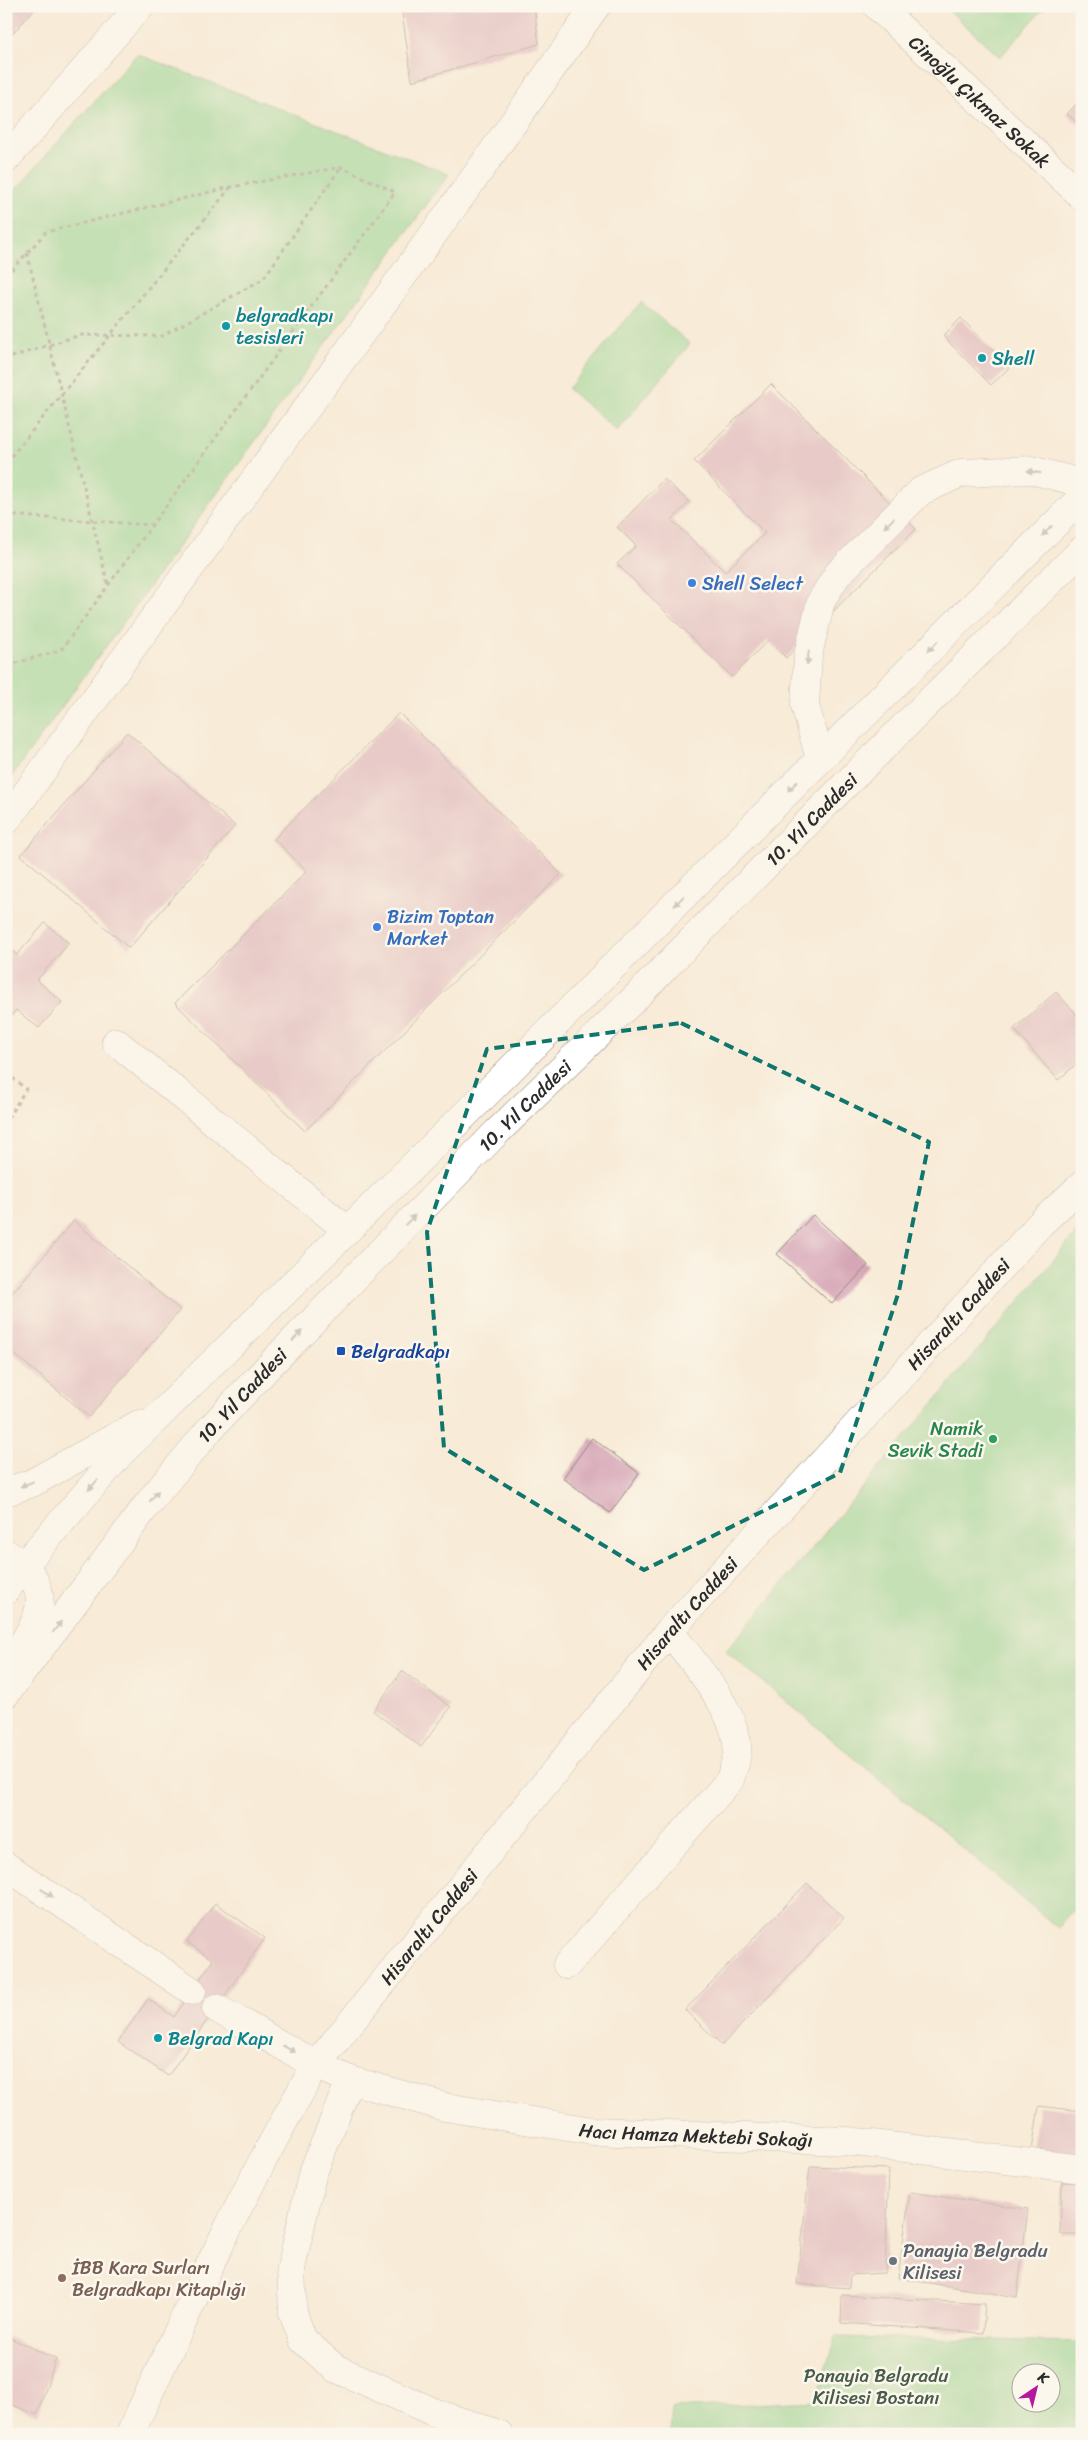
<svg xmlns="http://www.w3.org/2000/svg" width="1088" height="2440" viewBox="0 0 1088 2440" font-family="Sriracha,sans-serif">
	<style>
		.green { fill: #8bd38e; stroke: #5b7f5c; fill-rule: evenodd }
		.building { fill: #d6a5b6 }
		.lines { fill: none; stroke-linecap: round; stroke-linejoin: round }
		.minor-casing { stroke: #928b81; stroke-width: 29 }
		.major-casing { stroke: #928b81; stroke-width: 29 }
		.path { stroke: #928b81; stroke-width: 3; stroke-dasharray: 4 4; stroke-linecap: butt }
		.minor { stroke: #fff; stroke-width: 28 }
		.major { stroke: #fff; stroke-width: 28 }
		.oneway { fill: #a0a0a0 }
		.marked { fill: none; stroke: #0f766e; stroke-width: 4; stroke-dasharray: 10 6; stroke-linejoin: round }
		.culture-dot { fill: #0f9aa8; stroke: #fbf7ec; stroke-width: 2 }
		.shop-dot { fill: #3f7fe0; stroke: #fbf7ec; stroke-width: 2 }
		.transit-dot { fill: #1a4fb4; stroke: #fbf7ec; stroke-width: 2 }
		.leisure-dot { fill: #2e9e5b; stroke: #fbf7ec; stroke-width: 2 }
		.worship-dot { fill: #6b7280; stroke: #fbf7ec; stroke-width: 2 }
		.education-dot { fill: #8d6e63; stroke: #fbf7ec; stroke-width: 2 }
		.labels { text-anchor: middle; stroke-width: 5; stroke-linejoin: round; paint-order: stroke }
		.street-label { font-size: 19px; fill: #2b2b2b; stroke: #fbf7ec }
		.culture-label { font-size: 19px; fill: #0d838f; stroke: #fbf7ec; text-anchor: start }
		.shop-label { font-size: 19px; fill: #366cbe; stroke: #fbf7ec; text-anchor: start }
		.transit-label { font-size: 19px; fill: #164399; stroke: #fbf7ec; text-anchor: start }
		.leisure-label { font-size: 19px; fill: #27864d; stroke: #fbf7ec; text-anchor: end }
		.worship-label { font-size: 19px; fill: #5b616d; stroke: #fbf7ec; text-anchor: start }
		.education-label { font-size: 19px; fill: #785e54; stroke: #fbf7ec; text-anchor: start }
		.park-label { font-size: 19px; fill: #485d49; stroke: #fbf7ec }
	</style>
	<rect width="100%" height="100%" fill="#fbf7ec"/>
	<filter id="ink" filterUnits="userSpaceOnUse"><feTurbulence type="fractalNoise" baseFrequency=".02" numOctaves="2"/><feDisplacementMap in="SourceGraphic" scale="10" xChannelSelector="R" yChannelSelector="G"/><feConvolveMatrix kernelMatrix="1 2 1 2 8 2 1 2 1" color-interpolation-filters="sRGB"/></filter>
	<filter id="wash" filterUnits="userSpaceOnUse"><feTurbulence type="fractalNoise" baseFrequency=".0096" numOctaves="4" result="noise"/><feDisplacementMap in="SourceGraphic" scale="20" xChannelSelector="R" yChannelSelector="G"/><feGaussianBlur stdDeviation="1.12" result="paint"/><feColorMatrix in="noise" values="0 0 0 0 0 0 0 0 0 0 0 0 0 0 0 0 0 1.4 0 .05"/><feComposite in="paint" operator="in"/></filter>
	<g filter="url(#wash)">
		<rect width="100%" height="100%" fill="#f8ebd7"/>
		<!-- green -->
		<path class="green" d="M944 6H1046L1000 57Z
			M137 54 449 174 6 784V200Z
			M641 302 690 344 617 431 568 389Z
			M1082 1226V1899L1058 1928 726 1651Z
			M835 2337 1082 2342V2434H670L672 2408 816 2401ZM1050 2372V2402H1020V2372Z"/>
		<g id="blocks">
			<!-- building -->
			<path class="building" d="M6 6H37L6 41Z
				M401 6H534L539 44 412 81Z
				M1082 98V127L1067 114Z
				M961 318 1009 368 991 385 943 336Z
				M771 384 916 529 786 658 768 640 732 677 617 564 636 546 617 527 664 479 689 502 672 520 725 572 765 533 694 461Z
				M399 713 561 874 305 1131 175 1003 307 871 274 839Z
				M127 732 235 826 129 948 21 855Z
				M45 923 69 943 37 980 62 1002 39 1028 16 1010 6 1021V945L17 955Z
				M1056 992 1082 1020V1059L1058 1080 1014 1029Z
				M813 1215 868 1265 832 1304 777 1254Z
				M74 1221 180 1310 89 1417 6 1347V1300Z
				M592 1438 639 1473 610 1513 563 1478Z
				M402 1671 451 1707 421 1747 373 1711Z
				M807 1883 844 1918 722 2045 685 2010Z
				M215 1903 265 1938 168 2076 118 2042 148 1999 174 2017 213 1960 187 1942Z
				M1039 2106 1082 2111V2157L1031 2156Z
				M810 2166 889 2169 885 2273 850 2275 849 2288 797 2284Z
				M1062 2182 1082 2183V2234H1060Z
				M910 2192 1028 2209 1017 2297 898 2278Z
				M842 2295 985 2304 983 2333 841 2323Z
				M6 2336 56 2359 37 2415 6 2402Z"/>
		</g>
	</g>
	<g filter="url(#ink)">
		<use href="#blocks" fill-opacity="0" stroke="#928b81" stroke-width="1"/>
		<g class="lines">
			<defs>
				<g id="minor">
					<path id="s1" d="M877 6 1082 196"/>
					<path d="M6 159 140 6"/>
					<path d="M820 759 805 705 808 655 821 601 837 575 921 491 961 473 1031 470 1082 483"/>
					<path d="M6 821 475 177 596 6"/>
					<path d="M116 1042 347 1230"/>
					<path d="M6 1553 24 1565"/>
					<path d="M6 1866 192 1991"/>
					<path d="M567 1965 730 1780C732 1772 736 1763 737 1754 742 1717 691 1659 669 1631"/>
					<path id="s2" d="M216 2008 316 2065 350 2080 445 2107 593 2131 847 2141 1082 2169"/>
					<path d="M350 2080 312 2175 291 2269 293 2313 303 2340 335 2368 438 2414 499 2434"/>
					<path id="s3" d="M130 2434C188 2309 246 2184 316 2065L669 1631 1041 1223 1082 1185"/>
				</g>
				<g id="major">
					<path d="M6 1492 32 1483 139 1424"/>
					<path d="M6 1590 24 1565 121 1453 486 1094 1082 497"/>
					<path d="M16 1654C37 1621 53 1600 24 1565"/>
					<path id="s4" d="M6 1694 150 1501 210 1429 268 1367 497 1132 631 1002 836 794 1082 550"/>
				</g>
			</defs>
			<!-- minor casing -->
			<use href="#minor" class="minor-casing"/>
			<!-- major casing -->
			<use href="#major" class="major-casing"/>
			<!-- path -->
			<path class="path" d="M27 253 108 585
				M6 276 46 232 231 187 341 167 395 192 61 650 6 666
				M6 363 12 357 80 335 162 336 263 279 341 167
				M6 463 230 188
				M6 515 152 525
				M6 1073 26 1089 6 1121"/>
			<!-- minor -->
			<use href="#minor" class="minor"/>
			<!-- major -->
			<use href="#major" class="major"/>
		</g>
		<!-- one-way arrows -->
		<defs><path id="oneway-solid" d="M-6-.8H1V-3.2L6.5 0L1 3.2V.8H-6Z" transform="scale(1.25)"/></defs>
		<g class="oneway">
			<use href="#oneway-solid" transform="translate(1034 472) rotate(-170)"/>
			<use href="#oneway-solid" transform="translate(889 523) rotate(135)"/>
			<use href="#oneway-solid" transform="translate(1047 531) rotate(135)"/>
			<use href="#oneway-solid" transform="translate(933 646) rotate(135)"/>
			<use href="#oneway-solid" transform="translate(808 658) rotate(97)"/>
			<use href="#oneway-solid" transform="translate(793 786) rotate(135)"/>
			<use href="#oneway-solid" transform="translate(679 901) rotate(135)"/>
			<use href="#oneway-solid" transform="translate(410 1220) rotate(-45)"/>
			<use href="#oneway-solid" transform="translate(297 1336) rotate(-47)"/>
			<use href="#oneway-solid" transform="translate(27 1484) rotate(158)"/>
			<use href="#oneway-solid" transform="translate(93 1485) rotate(132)"/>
			<use href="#oneway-solid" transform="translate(154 1496) rotate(-51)"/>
			<use href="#oneway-solid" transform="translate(57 1627) rotate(-53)"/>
			<use href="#oneway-solid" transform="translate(47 1893) rotate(33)"/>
			<use href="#oneway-solid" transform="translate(289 2049) rotate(29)"/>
		</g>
	</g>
	<!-- marked area -->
	<path d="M0 0H1088V2440H0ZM681 1023 929 1142 899 1291 840 1473 644 1570 444 1448 427 1232 487 1049Z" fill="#f8ebd7" fill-opacity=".55" fill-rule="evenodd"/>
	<path class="marked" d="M681 1023 929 1142 899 1291 840 1473 644 1570 444 1448 427 1232 487 1049Z"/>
	<!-- markers -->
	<g class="culture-dot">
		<circle cx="226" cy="326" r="5"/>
		<circle cx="982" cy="358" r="5"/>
		<circle cx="158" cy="2038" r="5"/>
	</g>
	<g class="shop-dot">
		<circle cx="692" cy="583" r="5"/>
		<circle cx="377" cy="927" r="5"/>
	</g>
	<rect class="transit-dot" x="336" y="1346" width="10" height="10" rx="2.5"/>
	<circle class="leisure-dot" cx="993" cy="1439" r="5"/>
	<circle class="worship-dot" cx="893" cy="2261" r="5"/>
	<circle class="education-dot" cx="62" cy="2278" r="5"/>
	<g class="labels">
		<!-- street labels -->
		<g class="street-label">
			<text dy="7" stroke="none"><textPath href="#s1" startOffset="140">Cinoğlu Çıkmaz Sokak</textPath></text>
			<text dy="7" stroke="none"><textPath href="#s4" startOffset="1191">10. Yıl Caddesi</textPath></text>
			<text dy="7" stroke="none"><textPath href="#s4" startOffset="786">10. Yıl Caddesi</textPath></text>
			<text dy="7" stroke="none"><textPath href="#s3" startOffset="1402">Hisaraltı Caddesi</textPath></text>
			<text dy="7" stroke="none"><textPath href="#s4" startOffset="381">10. Yıl Caddesi</textPath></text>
			<text dy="7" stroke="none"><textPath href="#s3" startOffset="998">Hisaraltı Caddesi</textPath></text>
			<text dy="7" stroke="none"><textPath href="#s3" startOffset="592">Hisaraltı Caddesi</textPath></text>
			<text dy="7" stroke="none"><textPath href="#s2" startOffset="504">Hacı Hamza Mektebi Sokağı</textPath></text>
		</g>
		<!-- culture labels -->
		<g class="culture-label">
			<text x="236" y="322">belgradkapı<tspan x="236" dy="22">tesisleri</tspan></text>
			<text x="992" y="365">Shell</text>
			<text x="168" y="2045">Belgrad Kapı</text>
		</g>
		<!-- shop labels -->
		<g class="shop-label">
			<text x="702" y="590">Shell Select</text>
			<text x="387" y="923">Bizim Toptan<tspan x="387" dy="22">Market</tspan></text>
		</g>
		<!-- transit labels -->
		<g class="transit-label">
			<text x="351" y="1358">Belgradkapı</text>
		</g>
		<!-- leisure labels -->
		<g class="leisure-label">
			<text x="983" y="1435">Namik<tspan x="983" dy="22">Sevik Stadi</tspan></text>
		</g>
		<!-- worship labels -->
		<g class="worship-label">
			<text x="903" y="2257">Panayia Belgradu<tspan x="903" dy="22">Kilisesi</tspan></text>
		</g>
		<!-- education labels -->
		<g class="education-label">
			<text x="72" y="2274">İBB Kara Surları<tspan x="72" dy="22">Belgradkapı Kitaplığı</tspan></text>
		</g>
		<!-- park labels -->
		<g class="park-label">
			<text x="876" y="2382">Panayia Belgradu<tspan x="876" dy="22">Kilisesi Bostanı</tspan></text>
		</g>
	</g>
	<!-- margin -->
	<rect width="1088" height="2440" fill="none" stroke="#fbf7ec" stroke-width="25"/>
	<!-- north arrow -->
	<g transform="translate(1036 2388) rotate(35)"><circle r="24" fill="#fbf7ec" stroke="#a8a59f"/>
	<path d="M0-4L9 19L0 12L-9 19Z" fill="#b5179e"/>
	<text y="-8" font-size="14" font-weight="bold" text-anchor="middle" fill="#2b2b2b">K</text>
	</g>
</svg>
